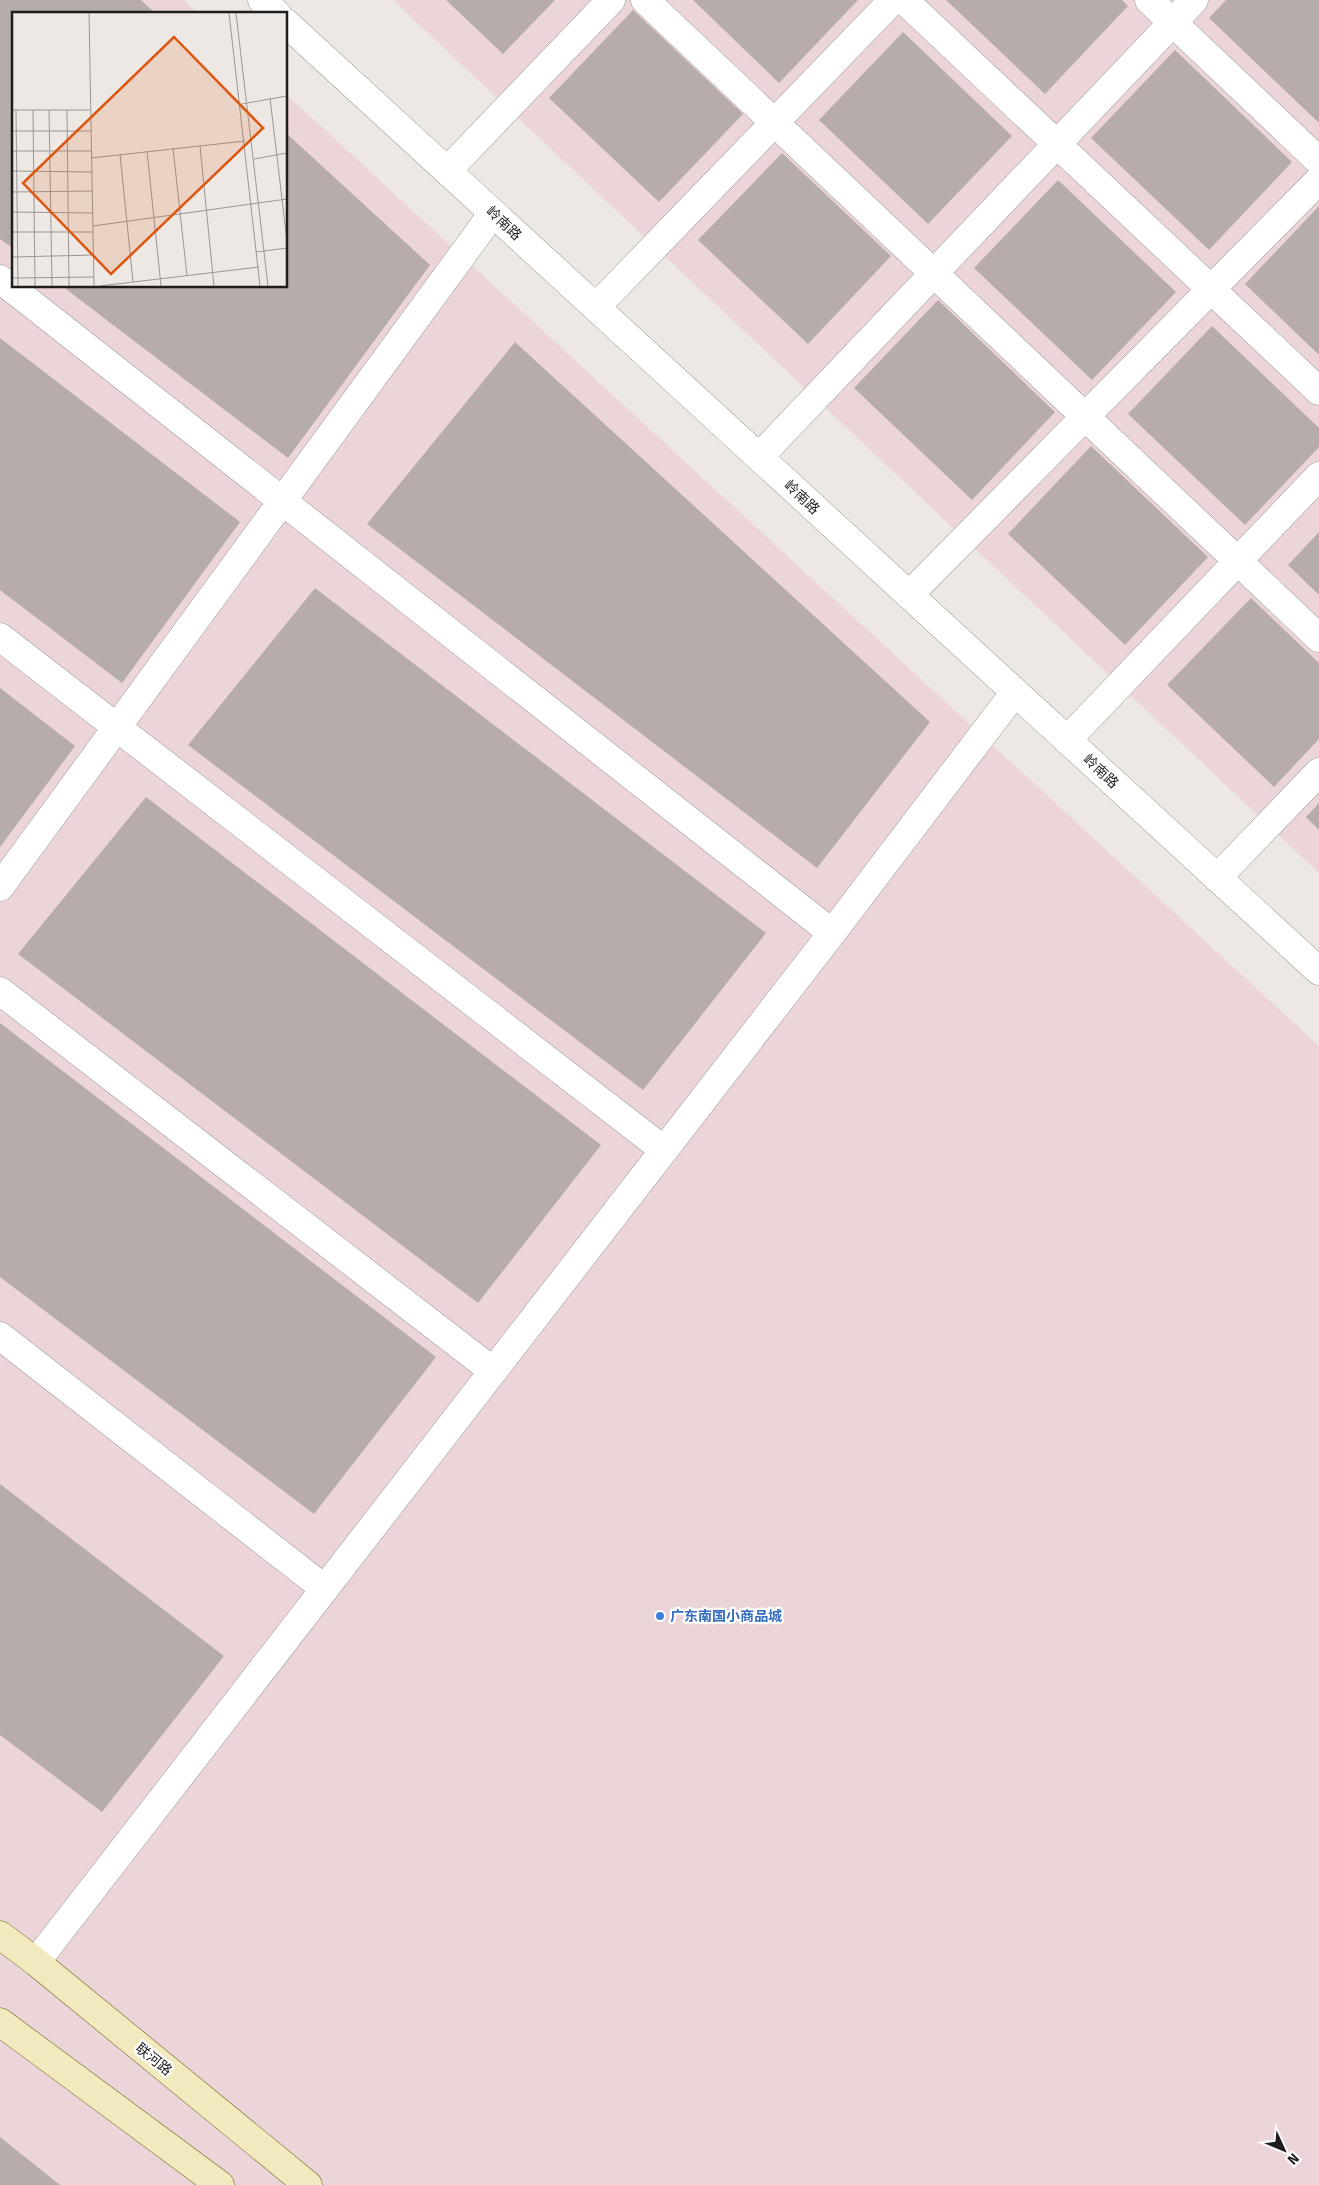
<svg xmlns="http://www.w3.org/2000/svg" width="1319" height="2185" viewBox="0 0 1319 2185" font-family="'Fira Sans','Noto Sans SC',sans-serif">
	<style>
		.commercial { fill: #ecd5d9 }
		.building { fill: #b6adaa }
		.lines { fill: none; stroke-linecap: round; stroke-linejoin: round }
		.minor-casing { stroke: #9a9a9a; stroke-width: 29 }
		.tertiary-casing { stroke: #9a9a9a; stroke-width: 29 }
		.secondary-casing { stroke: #665f12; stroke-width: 29 }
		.minor { stroke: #fff; stroke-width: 28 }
		.tertiary { stroke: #fff; stroke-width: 28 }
		.secondary { stroke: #f1eabe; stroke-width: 28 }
		.shop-dot { fill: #3f7fe0; stroke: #fff; stroke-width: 2 }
		.labels { text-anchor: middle; stroke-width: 4.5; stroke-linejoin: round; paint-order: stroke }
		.street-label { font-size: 14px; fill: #1d1d1d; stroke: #fff }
		.shop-label { font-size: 14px; font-weight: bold; fill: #366cbe; stroke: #fff; text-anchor: start }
		.inset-road { fill: none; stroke: #9a9794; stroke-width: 1 }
		.view { fill: #de560d; fill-opacity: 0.15; stroke: #de560d; stroke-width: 2.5 }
		.inset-edge { fill: none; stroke: #1d1d1d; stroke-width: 2.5 }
	</style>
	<rect width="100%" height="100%" fill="#ede8e4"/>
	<!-- commercial -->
	<path class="commercial" d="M0 0H184L199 14H14V286H286V94L1319 1046V2185H0Z
		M393 0H1319V873Z"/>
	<!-- building -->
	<path class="building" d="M0 0H141L156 14H14V249L0 239Z
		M446 0H555L503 54Z
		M693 0H858L779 83Z
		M946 0H1122L1128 6 1045 94Z
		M1226 0H1319V123L1209 18Z
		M633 10 743 114 659 202 549 98Z
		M903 32 1012 136 928 224 819 120Z
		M1175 50 1292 162 1209 250 1091 138Z
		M286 133 430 265 288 458 62 286H286Z
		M782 153 891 256 808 344 698 240Z
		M1058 180 1176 292 1092 380 974 268Z
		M1319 206V355L1245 284Z
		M938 300 1055 412 972 500 854 388Z
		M1212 326 1319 428V447L1245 525 1128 414Z
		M0 338 240 522 122 683 0 590Z
		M515 342 930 722 817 868 367 524Z
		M1091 446 1208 557 1125 645 1008 534Z
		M1319 532V595L1288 565Z
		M315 588 766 933 643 1090 188 745Z
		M1251 598 1319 663V739L1274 787 1167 685Z
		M0 688 75 746 0 847Z
		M146 797 601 1145 478 1303 18 954Z
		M1319 803V830L1306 817Z
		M0 1023 436 1357 314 1514 0 1277Z
		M0 1484 224 1656 102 1812 0 1735Z
		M0 2137 60 2185H0Z"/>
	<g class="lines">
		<defs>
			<path id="minor" d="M645 0 1319 638
				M904 0 1319 391
				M1149 0 1319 161
				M447 171 611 0
				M0 279 832 933
				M596 307 893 0
				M759 457 1194 0
				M909 595 1319 180
				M0 637 664 1150
				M1067 740 1319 476
				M1217 878 1319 772
				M0 887 493 213
				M0 991 493 1371
				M0 1336 325 1589
				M36 1962 832 933 1015 692"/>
			<path id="tertiary" d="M262 0 277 14
				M286 23 1319 971"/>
			<path id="secondary" d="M0 1935 36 1962 308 2185
				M0 2022 220 2185"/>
		</defs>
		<!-- minor casing -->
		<use href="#minor" class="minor-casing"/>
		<!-- tertiary casing -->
		<use href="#tertiary" class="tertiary-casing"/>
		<!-- secondary casing -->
		<use href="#secondary" class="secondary-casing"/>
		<!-- minor -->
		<use href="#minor" class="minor"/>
		<!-- tertiary -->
		<use href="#tertiary" class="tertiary"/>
		<!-- secondary -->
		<use href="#secondary" class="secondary"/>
	</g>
	<!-- markers -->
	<circle class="shop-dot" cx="660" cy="1616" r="5"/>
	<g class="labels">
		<!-- street labels -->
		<g class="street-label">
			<text transform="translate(504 223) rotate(43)" y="5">岭南路</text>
			<text transform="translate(802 497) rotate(43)" y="5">岭南路</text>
			<text transform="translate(1101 771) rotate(43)" y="5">岭南路</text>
			<text transform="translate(154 2059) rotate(39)" y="5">联河路</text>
		</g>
		<!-- shop labels -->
		<g class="shop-label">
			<text x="670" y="1621">广东南国小商品城</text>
		</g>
	</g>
	<!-- overview -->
	<g transform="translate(12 12)">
		<rect width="275" height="275" fill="#ede8e4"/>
		<path class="inset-road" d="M77 1 82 274M217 1 248 274M224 1 256 274M258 86 275 229M230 92 275 84M0 98H78M4 98 6 274M21 98 23 274M37 98 40 274M55 98 57 274M0 119H79M188 134 202 274M161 136 175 264M0 139H79M135 139 149 274M108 142 121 270M79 146 233 129M242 147 275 141M0 159 80 160M0 180 80 179M0 200 81 201M81 214 275 187M0 220H81M244 240 275 236M0 245 82 243M0 266 82 265M88 274 247 255"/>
		<path class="view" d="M162 25 251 116 99 262 11 171Z"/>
		<rect width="275" height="275" class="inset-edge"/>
	</g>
	<!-- north arrow -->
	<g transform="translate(1284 2150) rotate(134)" stroke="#ffffff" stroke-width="4" paint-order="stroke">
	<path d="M0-4L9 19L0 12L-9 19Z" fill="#1d1d1d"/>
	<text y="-8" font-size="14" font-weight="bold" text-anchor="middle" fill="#1d1d1d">N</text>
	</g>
</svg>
